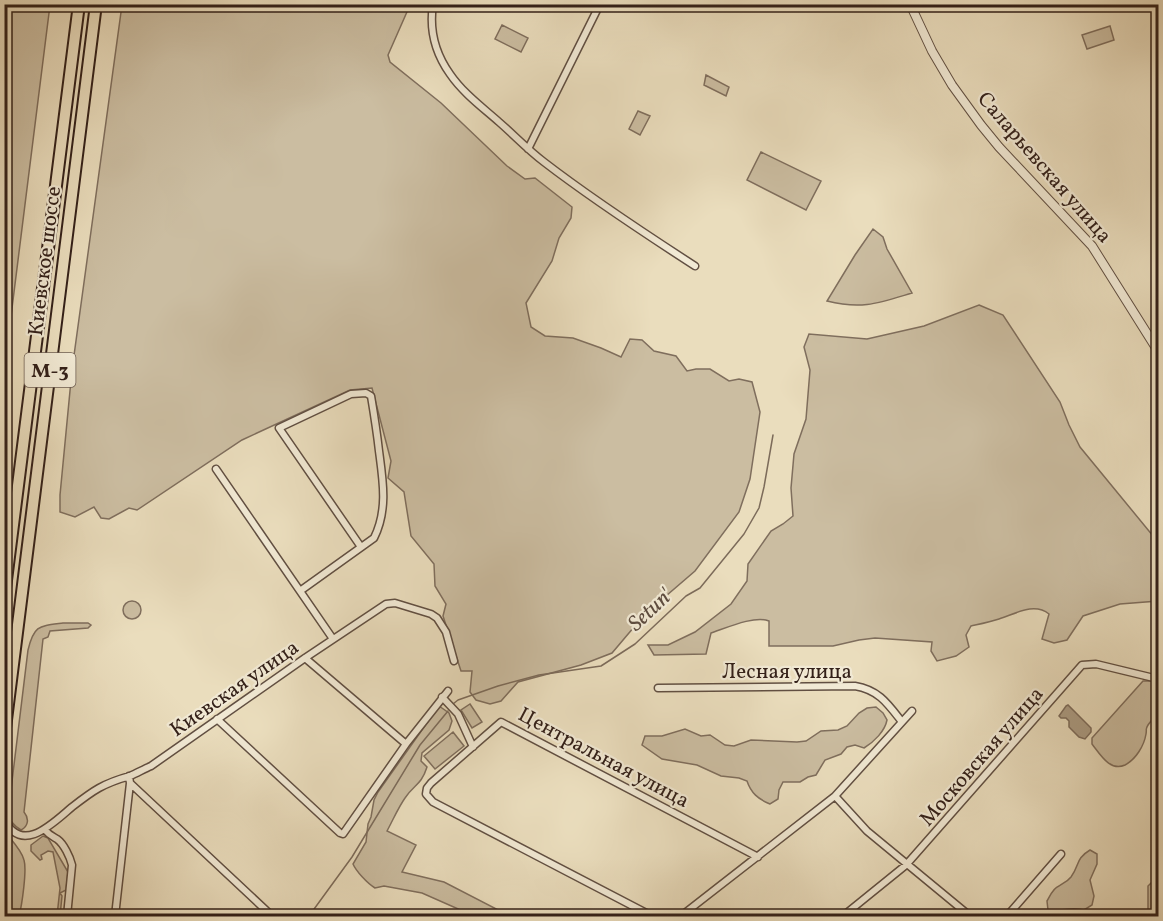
<svg xmlns="http://www.w3.org/2000/svg" width="1163" height="921" viewBox="0 0 1163 921" font-family="Vollkorn,serif">
	<style>
		.green { fill: #cbbda1; stroke: #7f6e5d; stroke-width: 1.5 }
		.water { fill: #ac9d85; stroke: #7c6b5a; stroke-width: 1.5 }
		.lines { fill: none; stroke-linecap: round; stroke-linejoin: round }
		.stream { stroke: #7c6b5a; stroke-width: 1.5 }
		.minor-casing { stroke: #614f42; stroke-width: 9 }
		.tertiary-casing { stroke: #614f42; stroke-width: 10 }
		.trunk-casing { stroke: #332019; stroke-width: 14 }
		.minor { stroke: #f1e9d4; stroke-width: 6 }
		.tertiary { stroke: #f1e9d4; stroke-width: 8 }
		.trunk { stroke: #eaddbd; stroke-width: 10 }
		.labels { text-anchor: middle; stroke-width: 4.5; stroke-linejoin: round; paint-order: stroke }
		.shield { fill: #f1e9d4; stroke: #6c5c51; stroke-width: 1.5 }
		.shield-label { font-size: 20px; font-weight: bold; fill: #332019 }
		.street-label { font-size: 21px; fill: #332019; stroke: #f1e9d4 }
		.water-label { font-size: 22px; font-style: italic; fill: #5d4c3f; stroke: #f1e9d4 }
	</style>
	<rect width="100%" height="100%" fill="#eaddbd"/>
	<filter id="stains"><feTurbulence type="fractalNoise" baseFrequency=".00333" numOctaves="4"/><feColorMatrix values="0 0 0 0 .2 0 0 0 0 .09 0 0 0 0 .02 0 0 0 .5 -.17"/></filter>
	<radialGradient id="worn" r=".72"><stop offset=".6" stop-color="#630" stop-opacity="0"/><stop offset="1" stop-color="#630" stop-opacity=".3"/></radialGradient>
	<!-- green -->
	<path class="green" d="M5 4 50 5 5 364 4 5Z
		M122 5H410L388 55 390 62 441 103 507 166 525 179 535 178 572 207 571 218 559 238 552 261 526 303 531 327 545 336 573 338 601 348 621 357 630 339 642 340 654 351 676 356 687 371 696 369H710L729 381 739 379 752 382 760 412 750 479 739 512 695 571 645 614 612 653 581 665 518 682 501 701 490 704 476 700 470 692 472 671H461L443 616 446 604 435 586 434 564 411 536 404 492 388 478 391 461 372 388 350 390 242 440 137 510 129 508 109 519 101 518 94 507 75 517 60 512V495L72 370Z
		M502 25 528 38 521 52 495 39Z
		M1110 26 1114 40 1087 49 1082 35Z
		M706 75 729 87 726 96 704 85Z
		M638 111 650 116 640 135 629 129Z
		M761 152 821 181 806 210 747 180Z
		M873 229 883 237 887 249 912 293C879 303 862 310 827 301L855 255Z
		M979 305 1003 315 1060 402 1069 425 1080 447 1158 542V601L1120 604 1083 616 1067 640 1054 643 1042 639 1049 614C1034 602 1015 614 999 619 990 622 980 624 971 626L966 635 969 647 956 656 937 661 931 651 932 642 875 638 859 640 833 646H769V621C755 615 726 628 711 633L706 654 654 655 648 645H668L695 632 731 604 747 581 748 564 771 531 783 524 793 516 791 488 794 454 806 419 810 370 804 347 809 334 867 339 924 326Z
		M123 610a9 9 0 1 1 18 0a9 9 0 1 1-18 0Z
		M63 623H88L91 625 88 628 50 631 48 637 43 639 24 812C29 818 29 826 21 830 14 826 10 822 8 814L28 650C34 625 39 626 63 623Z
		M1143 681H1151L1158 683V715C1154 718 1151 720 1148 725 1145 730 1147 728 1146 734 1144 746 1136 759 1125 765 1110 772 1100 754 1092 744V738Z
		M470 704 482 722 472 728 461 710Z
		M439 706 449 713 452 721 449 730 422 753 421 761 427 767C421 786 414 784 405 798 398 808 393 820 387 831L416 845 402 872 444 882 510 916H474L422 893 384 886 375 888C367 883 356 871 353 864L366 842 368 824 371 817 374 800 378 792Z
		M876 707 883 713 887 720C885 731 874 742 864 748L855 745 847 747 841 754 825 760 816 775 808 777 800 782H783L779 790 778 799 770 804C758 799 751 793 747 781L739 778 721 776 697 765 662 759 642 745 645 736H662L685 729 701 736 710 735 725 745 734 746 751 740 797 742 806 741 821 731 838 730 847 726 859 713 867 708Z
		M453 732 464 746 435 769 424 756Z
		M5 832C11 840 21 849 24 860 27 870 22 905 19 916H5Z
		M43 836 48 838 68 872 66 890 60 893 62 896 60 916H57L60 888 53 852 48 851 41 855 42 859 40 860 31 851V845Z
		M1090 850 1097 854V864L1090 880 1094 896 1092 905 1084 910C1069 906 1063 912 1048 910L1047 901C1050 896 1053 888 1059 886 1063 883 1067 882 1071 877 1080 865 1075 859 1090 850Z
		M1158 876V907L1148 911V886Z"/>
	<!-- water -->
	<path class="water" d="M1066 706 1068 705 1091 728V732L1085 739 1079 737 1069 727V721L1066 718H1061L1059 716Z"/>
	<g class="lines">
		<!-- stream -->
		<path class="stream" d="M453 704 458 700 498 686 539 675 601 666 635 644 686 596 700 588 744 534 759 508 764 487 773 435
			M309 916 352 857 420 745 448 711"/>
		<defs>
			<path id="minor" d="M433 4C429 30 435 53 450 74 463 93 482 107 499 122 514 135 528 150 544 162 592 199 644 233 695 266
				M528 149 600 4
				M216 469 333 639
				M300 591 374 538C388 510 383 481 379 451 377 433 374 414 371 396L366 393 351 394 279 428 361 547
				M305 658 406 744
				M658 688 855 686C879 690 888 704 902 722
				M442 697 458 714 473 747
				M217 719 340 833 343 834 406 744 448 691
				M129 776 130 783 270 914
				M835 796 867 831 970 916
				M4 819C22 856 54 822 72 807 81 800 90 793 99 788 110 782 119 779 130 776 137 773 144 769 151 766L305 658 386 604 395 603 431 614 437 618 446 632 454 661
				M45 830C49 835 52 836 57 839 64 844 70 857 72 865L67 916
				M115 916 130 783
				M652 916 433 802 426 794 427 788 431 783 501 722 758 857
				M681 916 835 796 912 711
				M843 916 906 865 1082 665 1096 664 1158 679
				M1007 916 1061 854"/>
			<path id="tertiary" d="M910 4 932 51 952 85 981 125 999 147 1092 246 1158 351"/>
			<path id="trunk" d="M4 596 79 4
				M4 736 96 4"/>
		</defs>
		<!-- minor casing -->
		<use href="#minor" class="minor-casing"/>
		<!-- tertiary casing -->
		<use href="#tertiary" class="tertiary-casing"/>
		<!-- trunk casing -->
		<use href="#trunk" class="trunk-casing"/>
		<!-- minor -->
		<use href="#minor" class="minor"/>
		<!-- tertiary -->
		<use href="#tertiary" class="tertiary"/>
		<!-- trunk -->
		<use href="#trunk" class="trunk"/>
	</g>
	<g class="labels">
		<!-- shield labels -->
		<rect class="shield" x="24.5" y="353" width="51" height="34" rx="4.5"/>
		<g class="shield-label">
			<text x="50" y="377">М-3</text>
		</g>
		<!-- street labels -->
		<g class="street-label">
			<text transform="translate(1045 167) rotate(49)" y="7">Саларьевская улица</text>
			<text transform="translate(44 261) rotate(-83)" y="7">Киевское шоссе</text>
			<text x="787" y="678">Лесная улица</text>
			<text transform="translate(234 688) rotate(-35)" y="7">Киевская улица</text>
			<text transform="translate(981 756) rotate(-49)" y="7">Московская улица</text>
			<text transform="translate(604 757) rotate(28)" y="7">Центральная улица</text>
		</g>
		<!-- water labels -->
		<g class="water-label">
			<text transform="translate(649 609) rotate(-43)" y="8">Setun'</text>
		</g>
	</g>
	<!-- margin -->
	<rect width="1163" height="921" fill="none" stroke="#eaddbd" stroke-width="24"/>
	<rect x="6" y="6" width="1151" height="909" fill="none" stroke="#332019" stroke-width="3"/>
	<rect x="12" y="12" width="1139" height="897" fill="none" stroke="#332019" stroke-width="1.5"/>
	<rect width="100%" height="100%" filter="url(#stains)"/>
	<rect width="100%" height="100%" fill="url(#worn)"/>
</svg>
